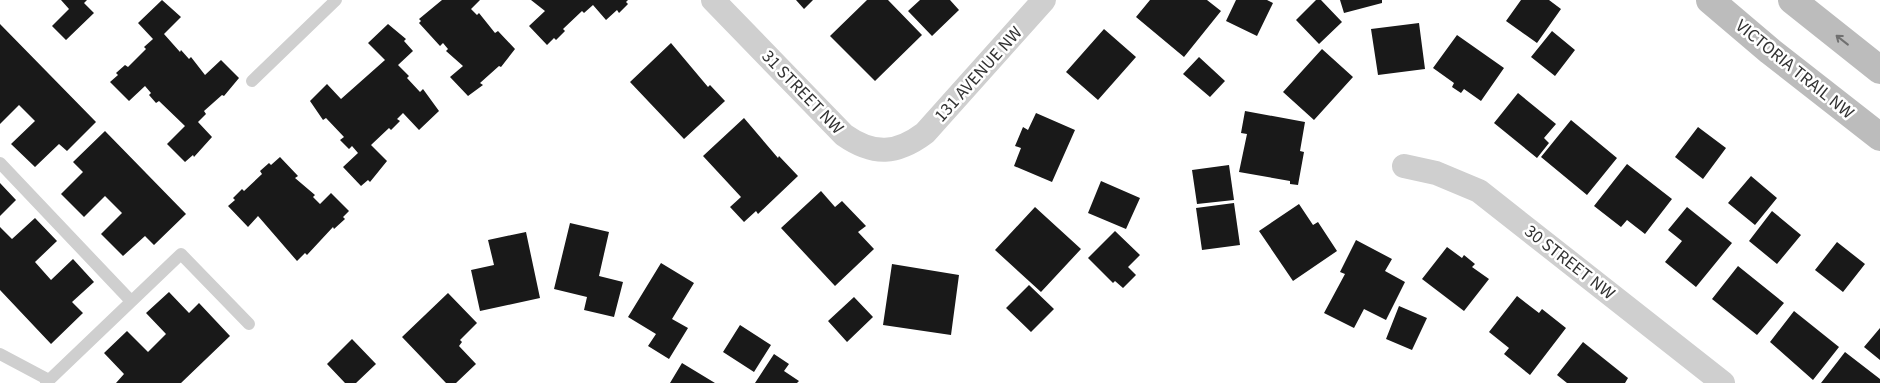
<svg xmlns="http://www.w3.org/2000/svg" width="1880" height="383" viewBox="0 0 1880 383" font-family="'Source Sans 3',sans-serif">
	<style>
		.building { fill: #191919 }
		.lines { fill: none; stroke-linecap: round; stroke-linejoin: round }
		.lane { stroke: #cfcfcf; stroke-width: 12 }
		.street { stroke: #cfcfcf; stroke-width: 24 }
		.secondary { stroke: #bcbcbc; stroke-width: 28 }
		.oneway { stroke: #707070 }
		.labels { text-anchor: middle; stroke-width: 5; stroke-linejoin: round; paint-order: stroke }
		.street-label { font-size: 18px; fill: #323232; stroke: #fff }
	</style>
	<rect width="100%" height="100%" fill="#fff"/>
	<!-- building -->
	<path class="building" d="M61 0H87L84 3 94 13 66 40 52 26 69 9Z
		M162 0 181 17 164 34 180 52 181 50 189 59 191 57 205 75 221 60 239 78 224 96 222 95 204 111 206 114 198 122 212 137 194 157 193 155 185 162 167 144 185 126 159 101 156 103 149 95 151 93 145 86 129 101 110 82 118 75 116 73 125 65 128 67 146 49 144 47 153 39 138 23Z
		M442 0H480L471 9 477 15 479 13 495 33 498 31 515 49 501 67 499 66 480 83 483 85 468 96 450 77 463 66 446 51 448 49 443 43 440 46 419 23 421 21 419 19Z
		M531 0H628L626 2 628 4 619 13 617 10 606 20 593 5 584 13 582 11 563 29 565 31 556 40 554 38 547 45 529 26 545 11Z
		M796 0H813L804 9Z
		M867 0H888L922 35 875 81 830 36Z
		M920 0H950L959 10 932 36 908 11Z
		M1150 0H1207L1221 11 1184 57 1136 17Z
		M1236 0H1267L1273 3 1257 36 1226 21Z
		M1316 0H1321L1342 22 1319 44 1296 20Z
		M1340 0H1382V3L1344 13Z
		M1521 0H1549L1561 9 1537 43 1506 21Z
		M1419 23 1425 69 1378 75 1371 29Z
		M0 24 96 122 67 151 59 144 35 167 11 144 35 121 19 105 0 124Z
		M388 24 406 39 404 41 413 51 398 65 409 76 407 78 420 92 423 89 439 111 419 130 403 113 397 119 400 121 391 130 389 128 371 145 387 161 370 182 368 180 361 186 343 167 358 153 352 146 349 149 340 140 344 137 326 118 323 120 310 101 327 84 341 99 385 60 368 43Z
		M1104 29 1136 57 1098 100 1066 72Z
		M1552 31 1575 50 1555 76 1531 57Z
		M1457 35 1504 68 1481 101 1464 89 1461 93 1452 87 1454 83 1433 68Z
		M671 43 708 87 710 85 725 101 684 139 630 82Z
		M1322 49 1353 77 1314 120 1283 92Z
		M1199 57 1225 81 1210 97 1183 74Z
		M1518 93 1556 124 1544 138 1549 143 1537 158 1494 123Z
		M1245 111 1305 122 1300 151 1304 152 1298 185 1290 184V181L1239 172 1247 134 1241 133Z
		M1036 113 1075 130 1052 182 1014 166 1021 148 1015 146 1023 127 1028 130Z
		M744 118 778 158 779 156 798 176 758 214 756 211 744 222 730 207 741 197 703 156Z
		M1571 120 1617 158 1587 195 1541 157Z
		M1698 127 1726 148 1703 179 1675 157Z
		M105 131 186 214 154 245 145 236 123 256 101 234 122 213 105 196 84 217 61 194 83 172 73 162Z
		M280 157 298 176 295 178 315 195 313 197 320 204 331 193 349 211 343 217 345 219 334 229 333 227 307 255 305 253 297 261 258 216 248 227 228 206 235 200 233 198 242 189 244 191 262 174 260 171 269 163 271 165Z
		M1627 164 1672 199 1645 234 1627 220 1621 227 1594 206Z
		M1229 165 1234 200 1197 204 1192 170Z
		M1751 176 1777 198 1755 225 1728 203Z
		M1101 181 1140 198 1126 229 1088 213Z
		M0 183 16 200 0 216Z
		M821 191 835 207 842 201 866 226 858 232 874 249 835 286 781 228Z
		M1234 203 1240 245 1202 250 1196 208Z
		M1299 204 1313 225 1318 222 1337 251 1293 281 1259 231Z
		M1035 207 1081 249 1041 292 995 250Z
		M1687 207 1732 243 1696 287 1665 262 1682 241 1668 230Z
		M1772 211 1801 235 1777 264 1749 241Z
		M35 218 57 241 35 262 51 280 73 259 94 282 72 302 83 313 51 344 0 290V227L12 239Z
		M570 223 609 232 599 276 623 282 614 317 584 310 587 297 554 289Z
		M1115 231 1140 255 1128 267 1136 275 1123 288 1115 281 1113 283 1088 258Z
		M526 232 540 298 480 311 471 270 494 265 488 240Z
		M1356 240 1392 259 1385 271 1405 282 1386 320 1364 309 1354 328 1324 313 1345 274 1340 272Z
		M1837 242 1865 264 1843 292 1815 270Z
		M1447 247 1462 258 1464 255 1475 264 1472 267 1489 279 1464 311 1422 279Z
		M661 263 694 283 672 319 688 328 669 359 648 346 656 334 628 317Z
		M892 264 959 275 951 335 883 325Z
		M1738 266 1784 303 1757 335 1712 299Z
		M1029 285 1054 309 1031 332 1006 308Z
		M169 292 189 313 199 303 230 336 181 383H116L124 374 104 353 127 331 148 352 166 334 146 313Z
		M448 293 477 323 460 340 462 342 459 346 476 364 456 383H446L402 337Z
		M1517 296 1539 313 1542 309 1566 328 1530 375 1504 354 1509 348 1489 332Z
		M854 297 873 317 847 342 828 321Z
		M1399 306 1427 318 1412 350 1386 339Z
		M1794 311 1839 347 1813 380 1770 342Z
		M740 325 771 345 754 372 723 352Z
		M1880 328V360L1864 347Z
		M352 339 376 364 356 383H345L327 364Z
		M1583 342 1628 378 1625 383H1567L1557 375Z
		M1845 352 1880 379V383H1821Z
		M774 354 789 364 784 371 799 381 797 383H755Z
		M682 363 715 383H670Z"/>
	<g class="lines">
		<!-- lane -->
		<path class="lane" d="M252 81 336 0
			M0 163 131 301
			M0 354 49 380
			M46 383 181 254 249 324"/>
		<!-- street -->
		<path class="street" d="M713 0 844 135C874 156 897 154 925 133L1044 0
			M1404 166 1436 173 1479 191 1723 383"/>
		<!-- secondary -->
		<path class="secondary" d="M1710 0 1770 51 1880 137
			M1792 0 1880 70"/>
	</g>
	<!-- one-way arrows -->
	<defs><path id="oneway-shaft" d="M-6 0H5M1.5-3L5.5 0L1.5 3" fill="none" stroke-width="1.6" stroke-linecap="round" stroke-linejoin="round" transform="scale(1.25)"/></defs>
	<use class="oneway" href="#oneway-shaft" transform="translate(1842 40) rotate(-142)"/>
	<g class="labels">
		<!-- street labels -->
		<g class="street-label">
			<text transform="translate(1795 69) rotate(39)" y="6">VICTORIA TRAIL NW</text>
			<text transform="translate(978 74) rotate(-48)" y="6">131 AVENUE NW</text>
			<text transform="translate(803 92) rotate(46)" y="6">31 STREET NW</text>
			<text transform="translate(1570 262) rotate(38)" y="6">30 STREET NW</text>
		</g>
	</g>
</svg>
